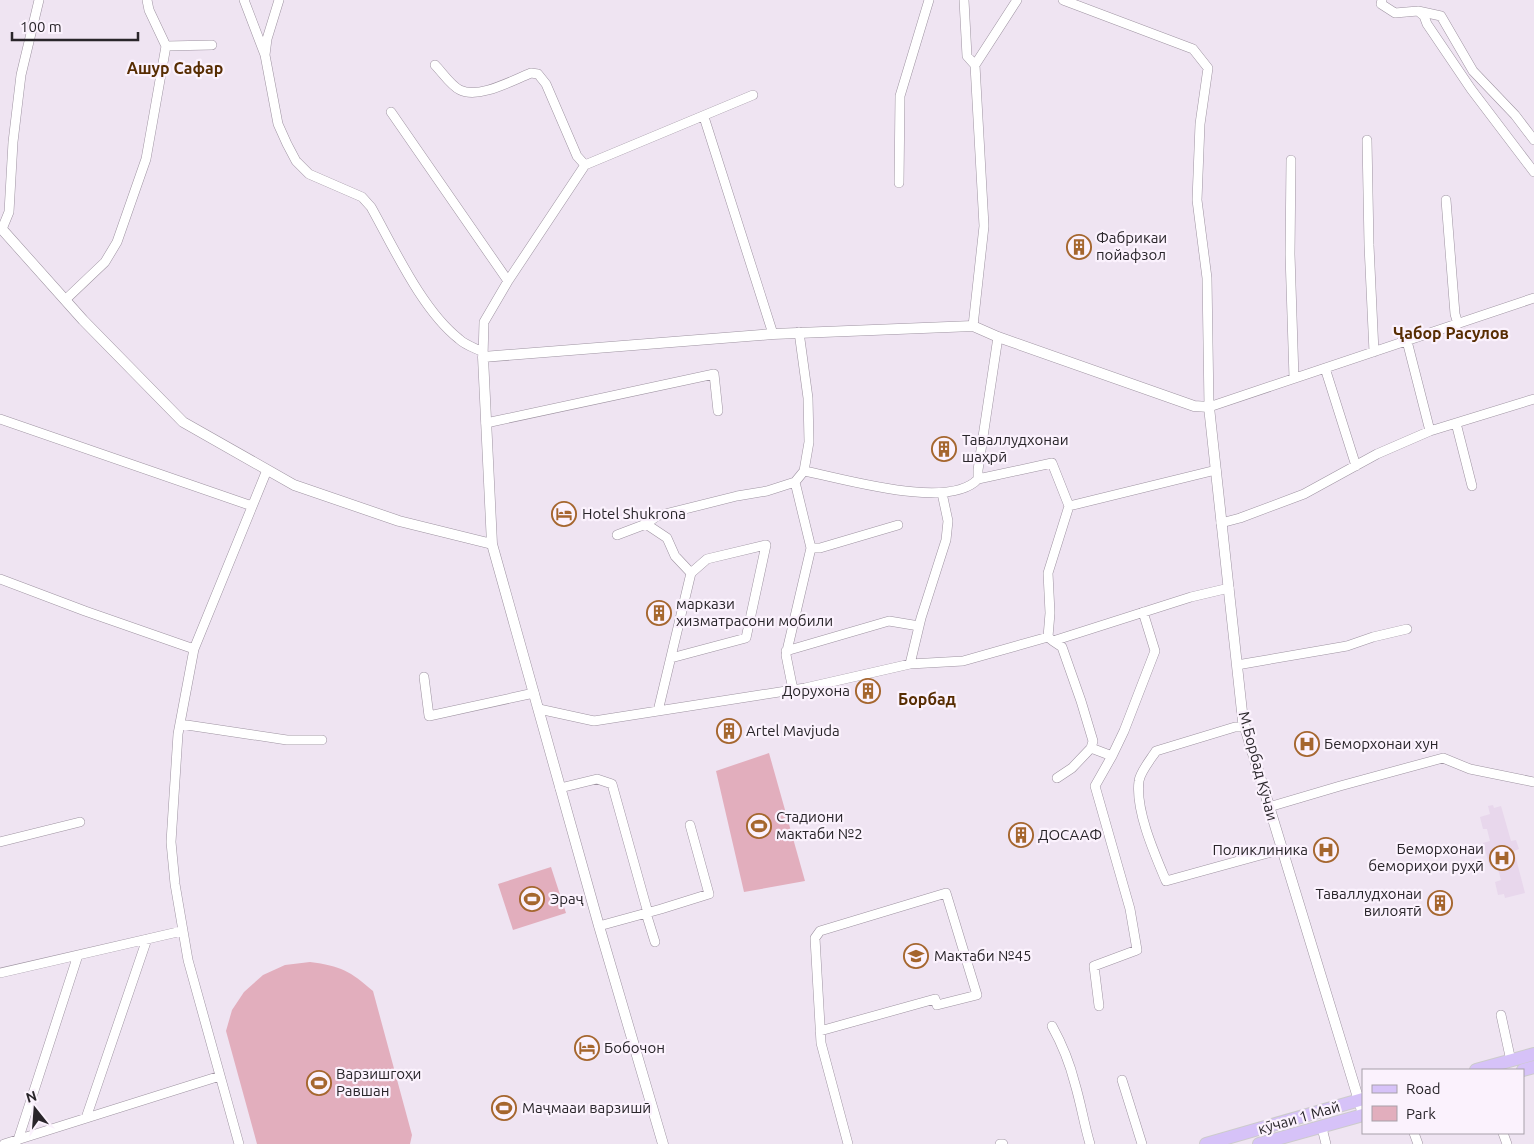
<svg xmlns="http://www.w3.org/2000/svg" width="1534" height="1144" viewBox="0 0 1534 1144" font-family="Ubuntu,sans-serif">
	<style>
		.built { fill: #e8d7ec }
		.green { fill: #e2aebd }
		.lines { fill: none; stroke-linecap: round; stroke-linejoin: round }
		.minor-casing { stroke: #9e93a1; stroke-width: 10 }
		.tertiary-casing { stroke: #9e93a1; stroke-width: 11 }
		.primary-casing { stroke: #cccbcc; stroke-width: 14 }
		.minor { stroke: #fff; stroke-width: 9 }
		.tertiary { stroke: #fff; stroke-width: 10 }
		.primary { stroke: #d6c2f8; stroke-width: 12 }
		.labels { text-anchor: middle; stroke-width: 4.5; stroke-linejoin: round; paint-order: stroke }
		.poi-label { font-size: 15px; fill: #29252a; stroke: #fbf2fd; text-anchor: start }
		.street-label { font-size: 15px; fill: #29252a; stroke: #fbf2fd }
		.neighbourhood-label { font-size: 16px; font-weight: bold; fill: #572d02; stroke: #fbf2fd }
	</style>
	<rect width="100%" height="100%" fill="#efe4f2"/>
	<!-- built -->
	<path class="built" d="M1493 805 1494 808 1501 806 1511 841 1516 840 1519 849 1514 851 1525 893 1505 898 1504 894 1498 895 1495 882 1501 880 1497 865 1490 867 1483 843 1490 841 1487 829H1483L1480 817 1490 814 1488 806Z"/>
	<!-- green -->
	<path class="green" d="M769 753 805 881 744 892 716 771Z
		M551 867 566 913 513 930 498 884Z
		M310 962C341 966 350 971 373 991L412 1135 410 1144H257L226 1031 232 1010 244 992 263 975 285 965Z"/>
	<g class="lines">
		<defs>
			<path id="minor" d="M244 0 265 55
				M279 0 267 39 265 55 278 124 287 144 296 161 309 174 362 197 371 207C394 248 422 310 459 339 465 345 475 348 483 352
				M964 0 967 56 975 65
				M1063 0 1193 49 1208 68 1200 124 1197 200 1207 278 1209 407 1534 298
				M1382 0 1381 4 1395 13 1418 11 1441 16 1473 71 1515 115 1534 140
				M1418 11 1424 16 1427 24 1471 89 1534 172
				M166 46 212 45
				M435 65C442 72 451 86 460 90 479 99 511 81 531 73L538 74 546 84 577 156 585 165
				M391 112 508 281
				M704 117 773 334
				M1367 140 1369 245 1374 352
				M1291 160 1290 254 1294 378
				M899 183 900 96 929 0
				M1446 200 1455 314 1458 324
				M2 229 9 212 13 142 21 75 39 0
				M65 300 105 262 117 242 146 159 166 46 149 10 147 0
				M973 326 984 226 975 65 1017 0
				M799 332 808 398 809 442 804 471C842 478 949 511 978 479L1052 463 1069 506 1216 470
				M1407 341 1430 431
				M483 357 484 322 508 281 585 165 753 95
				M1325 368 1356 466
				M0 419 252 506
				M486 423 714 374 718 411
				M1456 423 1472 486
				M978 479V470L998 337
				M1221 523 1240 518 1304 494 1377 454 1430 431 1534 399
				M646 524 667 538 675 556 691 573 658 711
				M617 535 646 524 657 516 737 496 767 491 795 482 804 471
				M811 548H820L898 525
				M0 579 85 611 194 649
				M1048 637 1050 613 1048 573 1069 506
				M1053 641 1062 647 1081 701 1093 741 1091 748 1072 768 1057 778
				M786 651 889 621 919 626
				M671 658 746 638 766 545 707 559 691 573
				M910 664 921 618 946 540 948 521 942 493
				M1237 665 1347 646 1373 637 1407 629
				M424 677 429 716 534 693
				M793 690 786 655 811 548 795 482
				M539 709 594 721 805 688 910 664 963 661 1048 637 1053 641 1191 597 1229 588
				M180 724 287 740H322
				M1245 727H1235L1156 751C1151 759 1140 772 1139 781 1135 810 1155 855 1166 881L1282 849
				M1091 748 1112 756
				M560 788 597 779 612 784 648 913
				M1269 807 1340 786 1443 758 1470 769 1534 782
				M0 842 80 822
				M646 913 655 942
				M599 926 661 909 709 894 690 825
				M0 973 182 931
				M1099 1006 1094 966 1137 950 1130 909 1095 786 1112 756 1124 731 1155 651 1143 612
				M1501 1015 1511 1061
				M1052 1026C1062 1044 1070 1064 1075 1084 1081 1104 1084 1124 1090 1144
				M820 1031 935 999 937 1005 977 995 946 893 820 931 815 938 821 1043 848 1144
				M1122 1080 1142 1144
				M86 1118 147 939
				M1322 1128 1326 1144
				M1414 1133 1418 1144
				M1503 1133 1507 1144
				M18 1140 78 955
				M4 1144 220 1076
				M239 1144 188 960 175 884 171 842 178 734 194 649 267 470
				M1000 1144H1003"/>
			<path id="tertiary" d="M0 227 83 320 183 422 294 485 399 521 492 544 599 926 663 1144
				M492 544 483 357 773 334 973 326 998 337 1194 406 1209 407 1243 721 1363 1114"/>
			<path id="primary" d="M1476 1070 1534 1054
				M1523 1070 1534 1067
				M1206 1144 1363 1099
				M1259 1144 1363 1115"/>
		</defs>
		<!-- minor casing -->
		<use href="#minor" class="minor-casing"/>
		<!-- tertiary casing -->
		<use href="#tertiary" class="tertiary-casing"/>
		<!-- primary casing -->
		<use href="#primary" class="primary-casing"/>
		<!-- minor -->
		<use href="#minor" class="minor"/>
		<!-- tertiary -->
		<use href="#tertiary" class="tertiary"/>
		<!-- primary -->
		<use href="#primary" class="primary"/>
	</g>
	<!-- icons -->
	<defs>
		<symbol id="building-ring" viewBox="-11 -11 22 22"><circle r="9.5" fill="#fbf2fd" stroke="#a5662e" stroke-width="1.5"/><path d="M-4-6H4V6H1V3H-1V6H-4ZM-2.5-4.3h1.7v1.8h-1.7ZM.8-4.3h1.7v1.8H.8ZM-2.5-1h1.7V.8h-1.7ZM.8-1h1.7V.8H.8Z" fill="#a5662e"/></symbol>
		<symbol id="hotel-ring" viewBox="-11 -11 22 22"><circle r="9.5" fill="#fbf2fd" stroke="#a5662e" stroke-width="1.5"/><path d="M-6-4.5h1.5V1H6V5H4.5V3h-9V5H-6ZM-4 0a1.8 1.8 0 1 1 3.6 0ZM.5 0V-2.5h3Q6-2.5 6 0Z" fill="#a5662e"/></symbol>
		<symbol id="hospital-ring" viewBox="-11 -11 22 22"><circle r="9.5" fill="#fbf2fd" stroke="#a5662e" stroke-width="1.5"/><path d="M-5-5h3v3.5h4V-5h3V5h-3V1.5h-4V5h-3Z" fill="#a5662e"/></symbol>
		<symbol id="stadium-ring" viewBox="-11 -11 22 22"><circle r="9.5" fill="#fbf2fd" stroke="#a5662e" stroke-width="1.5"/><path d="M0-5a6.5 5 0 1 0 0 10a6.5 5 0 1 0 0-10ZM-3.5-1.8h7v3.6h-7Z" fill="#a5662e"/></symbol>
		<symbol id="school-ring" viewBox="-11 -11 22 22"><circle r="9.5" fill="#fbf2fd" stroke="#a5662e" stroke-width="1.5"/><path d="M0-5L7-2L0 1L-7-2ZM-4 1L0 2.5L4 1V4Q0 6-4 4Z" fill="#a5662e"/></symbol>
	</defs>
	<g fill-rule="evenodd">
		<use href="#building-ring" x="1065" y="233" width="28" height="28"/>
		<use href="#building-ring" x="930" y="435" width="28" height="28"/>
		<use href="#hotel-ring" x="550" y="500" width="28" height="28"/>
		<use href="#building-ring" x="645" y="599" width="28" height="28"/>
		<use href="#building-ring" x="854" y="677" width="28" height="28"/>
		<use href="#building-ring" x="715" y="717" width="28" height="28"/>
		<use href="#hospital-ring" x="1293" y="730" width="28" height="28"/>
		<use href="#stadium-ring" x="745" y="812" width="28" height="28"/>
		<use href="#building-ring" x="1007" y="821" width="28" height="28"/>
		<use href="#hospital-ring" x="1312" y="836" width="28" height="28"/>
		<use href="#hospital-ring" x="1488" y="844" width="28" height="28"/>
		<use href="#stadium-ring" x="518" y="885" width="28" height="28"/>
		<use href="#building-ring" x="1426" y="889" width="28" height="28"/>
		<use href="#school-ring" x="902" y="942" width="28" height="28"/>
		<use href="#hotel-ring" x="573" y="1034" width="28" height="28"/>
		<use href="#stadium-ring" x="305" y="1069" width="28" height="28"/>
		<use href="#stadium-ring" x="490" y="1094" width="28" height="28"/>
	</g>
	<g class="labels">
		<!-- poi labels -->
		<g class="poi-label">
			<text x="1096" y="243">Фабрикаи<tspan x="1096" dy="17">пойафзол</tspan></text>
			<text x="962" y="445">Таваллудхонаи<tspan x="962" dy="17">шаҳрӣ</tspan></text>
			<text x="582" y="519">Hotel Shukrona</text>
			<text x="676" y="609">маркази<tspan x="676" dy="17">хизматрасони мобили</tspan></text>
			<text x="850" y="696" text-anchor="end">Дорухона</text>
			<text x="746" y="736">Artel Mavjuda</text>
			<text x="1324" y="749">Беморхонаи хун</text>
			<text x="776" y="822">Стадиони<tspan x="776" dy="17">мактаби №2</tspan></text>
			<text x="1038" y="840">ДОСААФ</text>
			<text x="1484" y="854" text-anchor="end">Беморхонаи<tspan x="1484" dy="17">бемориҳои руҳӣ</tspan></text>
			<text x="1308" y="855" text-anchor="end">Поликлиника</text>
			<text x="1422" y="899" text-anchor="end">Таваллудхонаи<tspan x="1422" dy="17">вилоятӣ</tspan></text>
			<text x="550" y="904">Эраҷ</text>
			<text x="934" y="961">Мактаби №45</text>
			<text x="604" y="1053">Бобочон</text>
			<text x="336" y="1079">Варзишгоҳи<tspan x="336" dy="17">Равшан</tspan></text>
			<text x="522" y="1113">Маҷмааи варзишӣ</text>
		</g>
		<!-- street labels -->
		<g class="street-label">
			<text transform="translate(1258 766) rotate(75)" y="5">М.Борбад Кӯчаи</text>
			<text transform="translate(1299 1118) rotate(-16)" y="5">кӯчаи 1 Май</text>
		</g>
		<!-- neighbourhood labels -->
		<g class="neighbourhood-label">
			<text x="175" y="74">Ашур Сафар</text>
			<text x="1451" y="339">Ҷабор Расулов</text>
			<text x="927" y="705">Борбад</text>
		</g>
	</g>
	<!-- legend -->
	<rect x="1362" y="1069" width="162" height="65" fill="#fbf2fd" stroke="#a7a0a9"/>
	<rect x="1372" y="1085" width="25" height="8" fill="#d6c2f8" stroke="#a7a0a9"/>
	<text x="1406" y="1094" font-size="15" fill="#29252a">Road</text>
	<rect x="1372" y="1106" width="25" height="15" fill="#e2aebd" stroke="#a7a0a9"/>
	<text x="1406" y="1119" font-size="15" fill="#29252a">Park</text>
	<!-- north arrow -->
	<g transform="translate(35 1109) rotate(343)" stroke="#fbf2fd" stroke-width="4" paint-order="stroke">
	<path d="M0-4L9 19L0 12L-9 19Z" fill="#29252a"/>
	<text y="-8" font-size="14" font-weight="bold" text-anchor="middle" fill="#29252a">N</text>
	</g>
	<!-- scale -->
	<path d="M12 32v8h126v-8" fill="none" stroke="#29252a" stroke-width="2.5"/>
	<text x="20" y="32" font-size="15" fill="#29252a" stroke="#fbf2fd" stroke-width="4" paint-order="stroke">100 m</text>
</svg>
